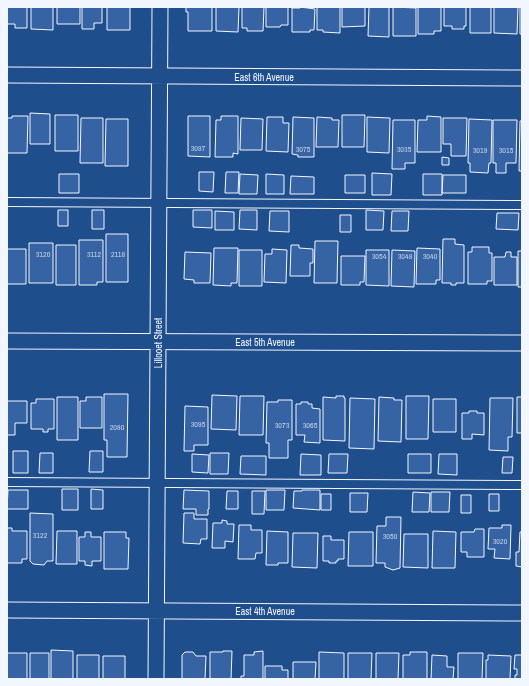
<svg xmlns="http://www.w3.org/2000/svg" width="529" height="686" viewBox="0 0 529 686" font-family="'Archivo Narrow',sans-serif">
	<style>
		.building { fill: #3563a3; stroke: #f2f6ff }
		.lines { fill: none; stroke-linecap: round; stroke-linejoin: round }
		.service-casing { stroke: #f2f6ff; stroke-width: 10 }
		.minor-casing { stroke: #f2f6ff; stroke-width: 17 }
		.service { stroke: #1f4e8c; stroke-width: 8 }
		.minor { stroke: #1f4e8c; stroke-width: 15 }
		.labels { text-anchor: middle; stroke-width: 3; stroke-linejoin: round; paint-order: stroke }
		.number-label { font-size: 8px; fill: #c3d1e8 }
		.street-label { font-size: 10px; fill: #f2f6ff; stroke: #1f4e8c }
	</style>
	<rect width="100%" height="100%" fill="#1f4e8c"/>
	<!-- building -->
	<path class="building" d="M7 7H27V28H15V24H7Z
		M31 7H53V30L31 29Z
		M57 7H80V24H57Z
		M82 7H102V23H94V29H82Z
		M107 7H130V30H107Z
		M186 7H212V31H188V12H186Z
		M216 7H239L238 32 216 31Z
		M242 7H264L263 31H247V28H242Z
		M266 7H288V25H281L280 27H266Z
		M300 7 315 9 314 30H310V32H292V8H300Z
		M317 7H340V33L323 32V30H317Z
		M342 7H365V26L342 27Z
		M369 7H389V37L368 36Z
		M393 7 416 8V36H393Z
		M418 7H441V31H434V34H418Z
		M444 7H466V26H464V29H452V26H444Z
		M470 7H491V33H470Z
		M494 7H518L517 34 494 33Z
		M520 7H522V34H520Z
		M30 113 50 114V144H30Z
		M55 115H78V151H55Z
		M342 115H365L364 147H342Z
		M12 116H28L27 153H7V118H12Z
		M188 116H210V157L188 156Z
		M221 116H238V154L233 153V157H215L216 120H221Z
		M427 116 441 117V152H417L418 120H427Z
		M267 117H283V123H289L288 152 266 151Z
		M293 117 314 118V157H298V155L292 154Z
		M317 117 332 118V120H339L338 147H316Z
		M367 117 390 118 389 153 367 152Z
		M81 118H103V163H80Z
		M241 118 263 119 262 150H240Z
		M443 118H467L466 156H451V144H443Z
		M106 119H128V166H105Z
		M469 119 492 120 491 163H489L488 173 470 172V163H468Z
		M393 120H415V163H405V169H392Z
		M493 120H517L516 163H506V173H496V163H493Z
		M520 121H522V171H519Z
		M442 157 449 158V165H442Z
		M199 172H214L213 192 199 191Z
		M226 172H239L238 193H225Z
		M372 173 392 174 391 195H372Z
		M59 174H79V193H59Z
		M240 174 258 175 257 194H239Z
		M266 174 284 175V194H266Z
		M423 174H442V195H423Z
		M345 175H365V193H345Z
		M443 175H466V193H442Z
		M291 176 314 177V194H290Z
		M58 210H68V226H58Z
		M92 210H104V229H92Z
		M193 210H212V228L193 227Z
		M240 210H257V230L239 229Z
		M366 210 384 211 383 230H366Z
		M215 211 234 212V230H215Z
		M270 211H289V232L269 231Z
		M392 211H409L408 231H391Z
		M497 213H519L518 230 496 229Z
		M340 215H351V232H340Z
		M106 234H128V282H106Z
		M443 239H455V244L464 245V283H456V285H451V283H442Z
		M79 240H103V282H97V285H79Z
		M315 241H338L337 283H314Z
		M29 243H53V283H29Z
		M56 245H76V285H56Z
		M291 245H299V248L313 249V263H310V276H290Z
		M472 247H489V253H492V281H487V284H468V252H472Z
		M214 248H238L237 283H231V286L213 285Z
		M417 248 440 249V280H436V284H416Z
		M7 249H26V284H7Z
		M272 249 287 250 286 283 264 282 265 254H272Z
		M239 250H262V286H239Z
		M366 250H389V286L366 285Z
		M392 250 415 251 414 287 391 286Z
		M518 251H522V287H518Z
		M185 252 211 253 210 283H194V280L184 279Z
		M506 252H511V257H517V285H494V257H505Z
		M341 256H365L364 282H360V285H341Z
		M104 394H128L127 457H107V440H104Z
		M212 395 237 396 236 430 211 429Z
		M240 396H264L263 435H239Z
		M336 396H344V398H345V441L323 440V397L336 398Z
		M406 396H429L428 439H406Z
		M57 397H78V440H57Z
		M86 397H102V428H80V401H86Z
		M379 397 394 398V400H402L401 442 378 441Z
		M517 397H522V433H517Z
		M350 398 375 399 374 449 349 448Z
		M490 398H513L512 437H508V451L489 450Z
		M36 399H54V429H48V432H43V429H31V403H36Z
		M433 399H456V432H433Z
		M278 400H292V440H288V458H269V443H266L267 402H278Z
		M7 401H27V423H15V435H7Z
		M301 402H308V404H312V408L320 409V443L304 442 305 435H296V404H301Z
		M185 406 208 407V445H194V451H184Z
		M469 411H477V413H484V435L472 434V439H462V413H469Z
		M13 451H28V473H13Z
		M90 451H103V472H89Z
		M40 453H53V473H39Z
		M210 453H229L228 474H210Z
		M192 454 209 455 208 473 192 472Z
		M301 454 321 455V475H300Z
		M329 454H348L347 473H328Z
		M408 454H431V473H408Z
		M439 454H457V475L438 474Z
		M241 456H266V475L240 474Z
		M503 457H513L512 473H502Z
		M62 489H78V510H62Z
		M91 489 103 490V509H91Z
		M8 490H28V509H7Z
		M184 490 209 491V509H208V515H196V509H183Z
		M266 490H285L284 510H266Z
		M302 490H320V510L293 508 294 491H302Z
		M227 491H238V509H226Z
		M252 491H265L264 514H252Z
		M413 492 430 493 429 512H412Z
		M431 492H450L449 512H431Z
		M350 493H368L367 512H350Z
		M321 494H331V510H321Z
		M489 494H499V511H489Z
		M461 495H471V513H461Z
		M30 513 53 514V561H47L44 565 33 564 30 561Z
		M184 513H194V519H207V539H201L200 544 183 543Z
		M386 517H401L400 568 393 570 385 567V563H376L377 526H386Z
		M222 520 227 521V524H234L233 542 225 541V548H212L213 523H222Z
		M239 525H251V530H262V553H256L255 559H238Z
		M502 525H511L510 559 494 558 495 549H488L489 528H502Z
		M7 528H12V531H27V559H22V563H7Z
		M475 529H484V557H467V552H461V532H474Z
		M57 531H77V564H56Z
		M267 531 288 532V563H278V565H266Z
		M433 531 456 532 455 568H432Z
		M85 532H91V537H101V561H92V566L85 565V561H79V537H85Z
		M104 532H126V538H129L128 569H104Z
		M349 532H373V566H348Z
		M520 532H522V567L516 566V552H519Z
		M293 533H318L317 568 292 567Z
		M404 534H428V568L403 567Z
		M323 536H331V540H344V559H338V561H336V563H329V561H323Z
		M51 650 73 651V679H51Z
		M223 651H232L231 679H210V652H223Z
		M263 651V679H241V676H244V655H254V652Z
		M185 652H193L196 656H206L205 679H182V655Z
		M319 652 344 653V679H319Z
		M410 652H427V679H403V655H410Z
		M7 653H27V679H7Z
		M30 653H49V679H30Z
		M348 653H372L371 679H348Z
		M376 653H399L398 679H376Z
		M458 653H483L482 679H458Z
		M77 655H99V679H77Z
		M432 655 447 656V667H454L453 679H431Z
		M488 655 511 656 510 679H486V660H488Z
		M515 655H522V679H515V675H517V669H514Z
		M103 656H125V679H103Z
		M293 662H316L315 679H293Z
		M265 666H282V670H288V679H265Z"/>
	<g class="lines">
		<defs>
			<path id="service" d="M7 202 522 205
				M7 482 522 485"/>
			<path id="minor" d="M7 75 522 78
				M7 341 522 343
				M7 610 522 613
				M156 679 160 7"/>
		</defs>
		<!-- service casing -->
		<use href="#service" class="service-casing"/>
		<!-- minor casing -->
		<use href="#minor" class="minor-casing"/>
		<!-- service -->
		<use href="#service" class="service"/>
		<!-- minor -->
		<use href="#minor" class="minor"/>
	</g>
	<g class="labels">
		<!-- number labels -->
		<g class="number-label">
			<text x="198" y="151">3097</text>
			<text x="303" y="152">3075</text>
			<text x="404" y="152">3035</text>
			<text x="480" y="153">3019</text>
			<text x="506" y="153">3015</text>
			<text x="43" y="257">3120</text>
			<text x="94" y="257">3112</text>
			<text x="118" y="257">2118</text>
			<text x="379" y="259">3054</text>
			<text x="405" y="259">3048</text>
			<text x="430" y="259">3040</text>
			<text x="198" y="427">3095</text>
			<text x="282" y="428">3073</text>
			<text x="310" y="428">3065</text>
			<text x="117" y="430">2080</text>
			<text x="40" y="538">3122</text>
			<text x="390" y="539">3050</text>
			<text x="500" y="544">3020</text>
		</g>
		<!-- street labels -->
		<g class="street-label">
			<text x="264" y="81">East 6th Avenue</text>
			<text x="265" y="346">East 5th Avenue</text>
			<text transform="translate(158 343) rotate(-90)" y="4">Lillooet Street</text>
			<text x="265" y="615">East 4th Avenue</text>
		</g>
	</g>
	<!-- border -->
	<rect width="529" height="686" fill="none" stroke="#f2f6ff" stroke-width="16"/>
</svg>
